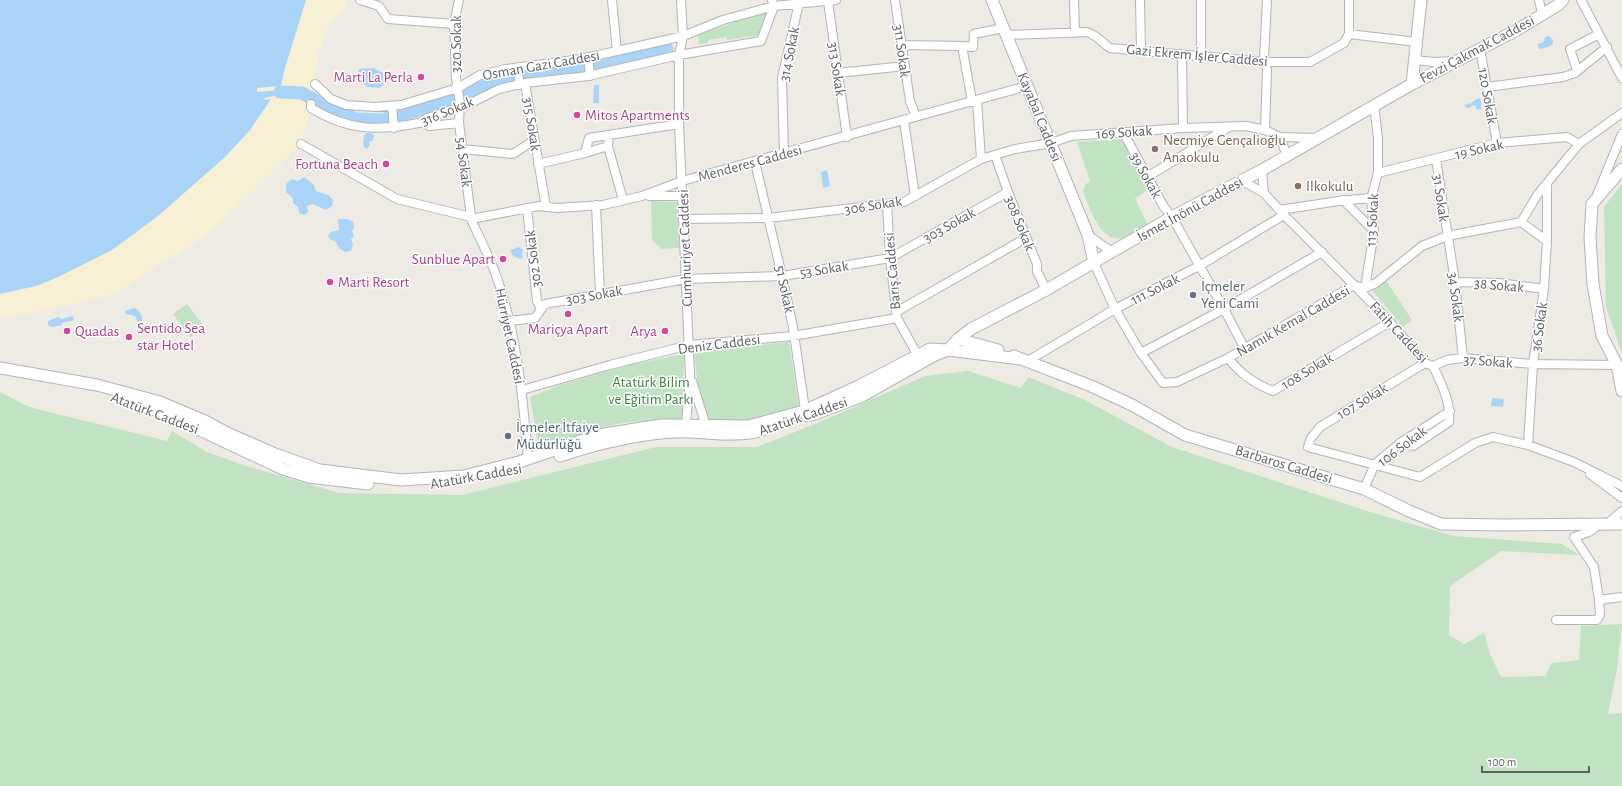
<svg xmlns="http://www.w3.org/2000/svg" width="1622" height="786" viewBox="0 0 1622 786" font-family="'Alegreya Sans',sans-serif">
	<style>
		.green { fill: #c2e3c3 }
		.sand { fill: #f7f0d5 }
		.water { fill: #a9d4f8 }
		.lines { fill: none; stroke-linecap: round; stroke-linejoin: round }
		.river { stroke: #a9d4f8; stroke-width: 13 }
		.minor-casing { stroke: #b1b4b8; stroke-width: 10 }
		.tertiary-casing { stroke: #b1b4b8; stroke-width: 13 }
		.minor { stroke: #fff; stroke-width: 8 }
		.tertiary { stroke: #fff; stroke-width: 11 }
		.hotel-dot { fill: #d1479c; stroke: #fff; stroke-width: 1.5 }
		.education-dot { fill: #8d6e63; stroke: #fff; stroke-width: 1.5 }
		.worship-dot { fill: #6b7280; stroke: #fff; stroke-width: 1.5 }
		.service-dot { fill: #5c6f8a; stroke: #fff; stroke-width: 1.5 }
		.labels { text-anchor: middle; stroke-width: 3; stroke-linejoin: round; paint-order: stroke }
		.street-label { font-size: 15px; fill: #5c5f63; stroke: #fff }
		.hotel-label { font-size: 15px; fill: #b23c85; stroke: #fff; text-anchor: end }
		.education-label { font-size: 15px; fill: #785e54; stroke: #fff; text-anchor: start }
		.worship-label { font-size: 15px; fill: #5b616d; stroke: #fff; text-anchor: start }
		.park-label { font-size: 15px; fill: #3c8240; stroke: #fff }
		.service-label { font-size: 15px; fill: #4e5e75; stroke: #fff; text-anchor: start }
	</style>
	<rect width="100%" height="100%" fill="#edebe4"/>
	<!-- green -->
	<path class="green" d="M769 10 761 35 727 40V37L708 40V43L699 44 698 35 733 23 732 20 737 19 738 21 749 18V16Z
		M1123 139 1147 182 1148 187 1144 193 1135 198 1148 226C1141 230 1133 236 1125 238 1100 245 1090 208 1083 191L1086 184 1090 181 1077 142Z
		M1622 184V354L1606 307 1604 207Z
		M651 201 678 202 679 248 662 249 652 240Z
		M1385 279 1412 320 1403 327 1370 288Z
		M187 304 204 326 190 337 173 314Z
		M789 342 799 408 751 422 709 421 698 387 694 352Z
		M684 354 682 421C661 421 638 420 617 424 590 430 564 440 539 449L530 397 560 385 629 365Z
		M968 371 1021 388 1028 377 1085 400 1172 447 1370 512 1454 536 1562 544 1579 555 1501 551 1450 586 1449 635 1464 644 1484 633 1490 654 1501 677 1545 676 1552 663 1579 660 1581 626 1622 624 1617 669 1608 714 1622 713V786H0V392L29 407 167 441 172 431 207 452 243 465 339 493 462 495 656 447H757L820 422 925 376Z"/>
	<!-- sand -->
	<path class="sand" d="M306 0H348L345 10 332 22 326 32 318 54 311 108 301 144 209 234 118 292 109 296 11 318 0 319V294L36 286 58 277 112 250 158 216 225 157 250 130 271 100H264V98L279 95 280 90 257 92V87L280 86 284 71Z"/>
	<!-- water -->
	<path class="water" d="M0 0H306L284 71 281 86 257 88V92L280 90 279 95 264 98 265 100 271 99 250 130 225 157 158 216 112 250 58 277 36 286 0 294Z
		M1549 36 1553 40C1554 47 1546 47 1540 49L1538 47V44L1544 42 1545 37Z
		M374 68 383 73 386 81 380 88 368 87 356 78 359 69Z
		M594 85H599V103H593Z
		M1479 98 1481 101V110L1476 109V106L1473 105 1469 108H1467L1464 105 1472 103 1473 101Z
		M366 133H371L374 136 373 140 369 142 370 146 366 149 363 145 364 136Z
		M827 170 830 186 823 188 821 172Z
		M304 177 314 185 316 191 328 195 333 200 332 206 326 210 313 204 307 206 308 212 304 215 299 213 298 207 293 203V198L286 192V184L292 179 298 181Z
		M338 219H347L353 221 354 227 352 231 354 236 351 239 353 245 351 251 345 252 340 249 335 241 331 240 328 236 331 232 339 230Z
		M519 247 523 250 522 253 523 257 521 259 513 256 510 250Z
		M134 308C139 309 143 316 142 321L138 322 135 316 126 314 125 311Z
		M73 316 74 320 62 323V325L52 327 48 325V321L58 317 61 319Z
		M1492 398 1504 399 1503 407 1491 406Z"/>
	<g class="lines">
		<!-- river -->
		<path class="river" d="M280 92 302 93 322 104 356 119 382 120 427 108 472 93 495 79 604 66 667 49"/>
		<defs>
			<path id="minor" d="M360 0 379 6 388 19 454 24
				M459 0 454 24 456 78 460 103 459 123 471 217
				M612 0 617 51
				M681 0 683 36 679 55V124L690 376 686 425 688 430
				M895 0 910 101 916 117
				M1074 0 1075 33
				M1140 0 1141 51
				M1201 0V57
				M1539 0 1542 14
				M1581 0 1622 78
				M828 1 847 137
				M1349 34 1417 42
				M1006 35 1087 32C1097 35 1101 42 1110 48L1265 62H1310L1344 43 1349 34V0
				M902 45 962 46
				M1480 49 1497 143
				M1182 56 1183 128
				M588 57 590 76
				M1415 60 1434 62 1454 61
				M518 67 519 85
				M1577 70 1570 49 1599 34
				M838 73 905 66
				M525 83 546 207
				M315 84 331 99 346 105 375 107 401 105 458 88 480 75 506 69 581 59 666 40 683 36 723 20 774 6 836 0
				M1487 87 1563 77 1575 73 1607 47
				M977 100 981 159
				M972 101 962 46 973 47 974 34 1003 28
				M311 104V108C350 132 379 131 424 122L427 118 465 106 499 89 525 83 588 76 679 55 761 41 774 6 772 0
				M392 106 394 128
				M904 121 915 196
				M424 122 429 126 459 123
				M1265 130 1267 69 1264 58 1267 0
				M1123 132 1164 207 1172 217 1224 309 1245 349
				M1280 137 1287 156
				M301 144 397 199 471 217V219L539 206 557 208 603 205 642 196 682 181 1027 86
				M608 146 623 200
				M462 149 513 154 534 140
				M585 153 589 138 679 124
				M784 154 782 78 799 3
				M995 155 1008 192 1037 264V271L1046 290
				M1436 159 1455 282 1463 358
				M755 162 782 276 793 327 806 417
				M538 164 585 153 608 146 609 135
				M1262 170 1264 193
				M1378 173 1497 143 1567 137 1579 144
				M1147 177 1229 127
				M1241 180 1264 193 1284 215 1354 285 1390 322 1425 363 1433 366C1442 385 1451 402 1449 422L1413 446 1400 443
				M1547 184V241
				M1597 195 1622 134
				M649 196H682
				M1343 200 1373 230
				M887 204 890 258 897 318 918 356
				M596 205 600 294
				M527 208 537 301 541 309
				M1279 210 1339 201 1371 198
				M471 219C479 237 489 256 496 275 517 334 523 397 528 459
				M683 219 768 218 904 202 981 159 1015 149 1051 143 1071 136 1183 128 1246 126 1265 130 1280 137 1317 138
				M1521 222 1547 241 1544 289 1533 364 1528 445
				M1088 235 1112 252
				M1094 263 1115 309 1141 353 1163 383 1177 382 1228 358 1354 285 1365 288 1376 283 1422 246 1447 236 1521 222 1538 194 1579 144 1622 113
				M1455 282 1499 283 1544 289
				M1365 288 1374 232 1371 199 1378 173V138L1374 105
				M896 312 1026 238
				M510 321 535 318 545 304 686 279 782 276 890 258 1008 192
				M1141 353 1224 309 1322 252
				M1228 358C1241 374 1253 383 1273 391L1390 322
				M1026 362 1115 309 1199 266 1284 215
				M1425 363 1320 427 1311 438 1308 447 1420 477 1475 443 1493 437 1528 445 1574 462 1622 486
				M1433 366 1447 360 1463 358 1533 364 1617 365
				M692 381 706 426 704 429
				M522 390 610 365 689 345 793 336 897 318
				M1590 474 1622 498
				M1364 489 1375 464 1400 443 1450 411
				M1607 524 1622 511
				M1599 600 1622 597
				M1556 620H1597L1600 615 1599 600 1594 567 1574 537 1589 532 1600 524"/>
			<path id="tertiary" d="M992 0 1088 235 1094 263
				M1412 84 1515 31 1558 5 1563 0
				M1622 169 1592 204 1590 238 1593 284 1602 336 1617 365 1622 391
				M958 339 998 350
				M1014 356 1091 386 1132 405 1185 435 1364 489 1409 511 1441 524 1504 525 1622 524
				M0 368 97 385 160 402 205 421 227 433 275 454 320 470 401 480 464 476 519 462 598 435 661 425 749 426 804 411 859 386 930 349 948 350 958 339 971 329 1046 290 1172 217 1262 170 1412 84 1421 0
				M128 400 166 414 283 469 309 477 368 484
				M812 415 862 396 933 356 948 350 1020 359
				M560 456C596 444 633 435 671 432 703 430 731 439 763 430"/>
		</defs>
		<!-- minor casing -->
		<use href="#minor" class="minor-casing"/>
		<!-- tertiary casing -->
		<use href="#tertiary" class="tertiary-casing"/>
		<!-- minor -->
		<use href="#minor" class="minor"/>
		<!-- tertiary -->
		<use href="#tertiary" class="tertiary"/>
	</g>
	<!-- markers -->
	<g class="hotel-dot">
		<circle cx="421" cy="77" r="4"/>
		<circle cx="577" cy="115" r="4"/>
		<circle cx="386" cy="164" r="4"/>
		<circle cx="503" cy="259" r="4"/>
		<circle cx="330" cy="282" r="4"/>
		<circle cx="568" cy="314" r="4"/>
		<circle cx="67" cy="331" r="4"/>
		<circle cx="665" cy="331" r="4"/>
		<circle cx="129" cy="337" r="4"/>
	</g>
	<g class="education-dot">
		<circle cx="1155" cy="149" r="4"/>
		<circle cx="1298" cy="186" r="4"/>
	</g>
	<circle class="worship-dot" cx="1193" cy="295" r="4"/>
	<circle class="service-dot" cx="508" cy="436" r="4"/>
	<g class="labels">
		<!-- street labels -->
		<g class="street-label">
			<text transform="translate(456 44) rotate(-90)" y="5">320 Sokak</text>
			<text transform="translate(1477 49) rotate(-28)" y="5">Fevzi Çakmak Caddesi</text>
			<text transform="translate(902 51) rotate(82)" y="5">311 Sokak</text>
			<text transform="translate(789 54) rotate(-79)" y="5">314 Sokak</text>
			<text transform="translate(1197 55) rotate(5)" y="5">Gazi Ekrem İşler Caddesi</text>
			<text transform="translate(541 65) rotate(-10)" y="5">Osman Gazi Caddesi</text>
			<text transform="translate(837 69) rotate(82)" y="5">313 Sokak</text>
			<text transform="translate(1488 96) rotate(80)" y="5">120 Sokak</text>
			<text transform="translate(447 111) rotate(-22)" y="5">316 Sokak</text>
			<text transform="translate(1040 117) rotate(68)" y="5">Kayabal Caddesi</text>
			<text transform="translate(532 124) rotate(81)" y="5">315 Sokak</text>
			<text transform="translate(1124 132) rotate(-4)" y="5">169 Sokak</text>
			<text transform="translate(1479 149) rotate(-13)" y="5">19 Sokak</text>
			<text transform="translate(464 162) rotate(83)" y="5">54 Sokak</text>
			<text transform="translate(750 163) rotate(-15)" y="5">Menderes Caddesi</text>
			<text transform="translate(1146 175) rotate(61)" y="5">39 Sokak</text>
			<text transform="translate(1441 198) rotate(82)" y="5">31 Sokak</text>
			<text transform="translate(873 205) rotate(-9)" y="5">306 Sokak</text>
			<text transform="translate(1190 209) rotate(-29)" y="5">İsmet İnönü Caddesi</text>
			<text transform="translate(1372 220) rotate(-87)" y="5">113 Sokak</text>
			<text transform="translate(1020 223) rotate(68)" y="5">308 Sokak</text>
			<text transform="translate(949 225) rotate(-29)" y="5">303 Sokak</text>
			<text transform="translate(685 248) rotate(-92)" y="5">Cumhuriyet Caddesi</text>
			<text transform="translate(533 259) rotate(-97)" y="5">302 Sokak</text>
			<text transform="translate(824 269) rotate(-9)" y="5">53 Sokak</text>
			<text transform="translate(892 271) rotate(-95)" y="5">Barış Caddesi</text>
			<text transform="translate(1499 285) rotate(5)" y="5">38 Sokak</text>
			<text transform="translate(785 289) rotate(78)" y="5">51 Sokak</text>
			<text transform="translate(1155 289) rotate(-27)" y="5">111 Sokak</text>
			<text transform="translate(594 295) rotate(-10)" y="5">303 Sokak</text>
			<text transform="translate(1456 297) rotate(83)" y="5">34 Sokak</text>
			<text transform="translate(1293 321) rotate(-30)" y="5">Namık Kemal Caddesi</text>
			<text transform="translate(1539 327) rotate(-82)" y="5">36 Sokak</text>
			<text transform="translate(1399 332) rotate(47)" y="5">Fatih Caddesi</text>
			<text transform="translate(510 336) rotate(78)" y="5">Hürriyet Caddesi</text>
			<text transform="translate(719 344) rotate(-7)" y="5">Deniz Caddesi</text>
			<text transform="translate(1488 361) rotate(4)" y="5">37 Sokak</text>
			<text transform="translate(1307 371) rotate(-31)" y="5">108 Sokak</text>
			<text transform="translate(1362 401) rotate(-31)" y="5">107 Sokak</text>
			<text transform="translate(155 413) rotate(21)" y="5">Atatürk Caddesi</text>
			<text transform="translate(803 416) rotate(-19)" y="5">Atatürk Caddesi</text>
			<text transform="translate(1402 446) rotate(-37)" y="5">106 Sokak</text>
			<text transform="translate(1284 464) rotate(17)" y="5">Barbaros Caddesi</text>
			<text transform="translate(476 476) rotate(-10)" y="5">Atatürk Caddesi</text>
		</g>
		<!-- hotel labels -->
		<g class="hotel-label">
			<text x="413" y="82">Marti La Perla</text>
			<text x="585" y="120" text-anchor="start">Mitos Apartments</text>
			<text x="378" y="169">Fortuna Beach</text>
			<text x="495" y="264">Sunblue Apart</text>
			<text x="338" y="287" text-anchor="start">Marti Resort</text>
			<text x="137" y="333" text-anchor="start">Sentido Sea<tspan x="137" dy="17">star Hotel</tspan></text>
			<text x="568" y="334" text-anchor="middle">Mariçya Apart</text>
			<text x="75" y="336" text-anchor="start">Quadas</text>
			<text x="657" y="336">Arya</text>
		</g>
		<!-- education labels -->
		<g class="education-label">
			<text x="1163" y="145">Necmiye Gençalioğlu<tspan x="1163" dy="17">Anaokulu</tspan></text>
			<text x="1306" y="191">Ilkokulu</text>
		</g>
		<!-- worship labels -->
		<g class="worship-label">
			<text x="1201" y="291">İçmeler<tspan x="1201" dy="17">Yeni Cami</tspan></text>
		</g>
		<!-- park labels -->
		<g class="park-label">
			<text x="651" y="387">Atatürk Bilim<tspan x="651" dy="17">ve Eğitim Parkı</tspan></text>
		</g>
		<!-- service labels -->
		<g class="service-label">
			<text x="516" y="432">İçmeler İtfaiye<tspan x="516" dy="17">Müdürlüğü</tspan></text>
		</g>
	</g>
	<!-- scale -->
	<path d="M1482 766v6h107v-6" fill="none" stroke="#5c5f63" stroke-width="2"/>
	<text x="1488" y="766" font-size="12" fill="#5c5f63" stroke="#ffffff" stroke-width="3" paint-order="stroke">100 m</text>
</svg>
